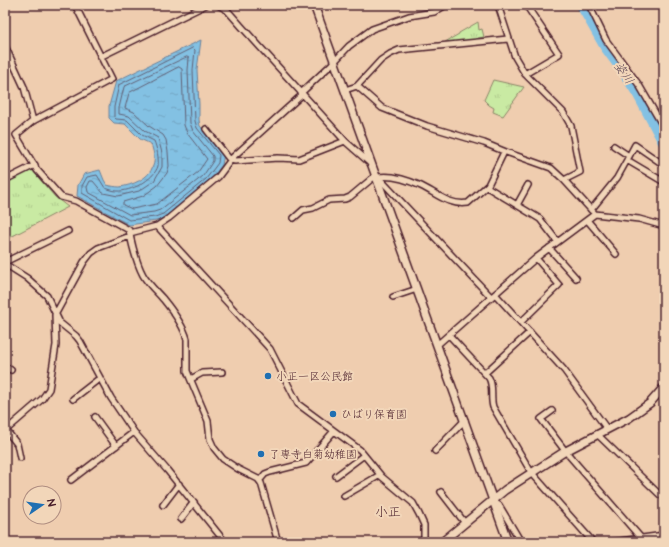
<svg xmlns="http://www.w3.org/2000/svg" width="669" height="547" viewBox="0 0 669 547" font-family="'Architects Daughter','Klee One',sans-serif">
	<style>
		.grass { fill: url(#grass-tufts); stroke: #8a8467 }
		.water { fill: url(#water-ripples); stroke: #6c8099 }
		.lines { fill: none; stroke-linecap: round; stroke-linejoin: round }
		.shore { stroke: #616075; stroke-width: 1 }
		.river { stroke: #83c1e3; stroke-width: 12 }
		.minor-casing { stroke: #4a1f2b; stroke-width: 8 }
		.tertiary-casing { stroke: #4a1f2b; stroke-width: 10 }
		.minor { stroke: #f2d6b9; stroke-width: 5 }
		.tertiary { stroke: #f2d6b9; stroke-width: 7 }
		.poi-dot { fill: #1f6fb2; stroke: #f2d6b9; stroke-width: 1.5 }
		.labels { text-anchor: middle; stroke-width: 4; stroke-linejoin: round; paint-order: stroke }
		.poi-label { font-size: 11px; fill: #4a1f2b; stroke: #f2d6b9; text-anchor: start }
		.water-label { font-size: 12px; font-style: italic; fill: #553f50; stroke: #f2d6b9 }
		.quarter-label { font-size: 13px; fill: #4a1f2b; stroke: #f2d6b9 }
	</style>
	<defs>
		<pattern id="grass-tufts" width="24" height="20" patternUnits="userSpaceOnUse"><rect width="24" height="20" fill="#c9eaa3"/><path d="M3 7l-1-3M5 7V3M7 7l1-3M15 17l-1-3M17 17v-4M19 17l1-3" fill="none" stroke="#aec88c"/></pattern>
		<pattern id="water-ripples" width="26" height="14" patternUnits="userSpaceOnUse"><rect width="26" height="14" fill="#83c1e3"/><path d="M2 4q2-2 4 0t4 0M15 11q2-2 4 0t4 0" fill="none" stroke="#73a5c3"/></pattern>
	</defs>
	<rect width="100%" height="100%" fill="#efcdaf"/>
	<filter id="ink" filterUnits="userSpaceOnUse"><feTurbulence type="fractalNoise" baseFrequency=".025" numOctaves="2"/><feDisplacementMap in="SourceGraphic" scale="8" xChannelSelector="R" yChannelSelector="G"/><feConvolveMatrix kernelMatrix="1 2 1 2 8 2 1 2 1" color-interpolation-filters="sRGB"/></filter>
	<g filter="url(#ink)">
		<!-- grass -->
		<path class="grass" d="M478 22 479 30 482 29 484 37 478 38 479 40 445 44V42L459 34V33Z
			M493 80 524 87 503 116 493 112 494 108 489 105 484 100Z
			M31 169 55 197 68 207 5 240V182Z"/>
		<!-- water -->
		<path class="water" d="M201 40 197 70 199 104V120L200 126 224 154 222 165 209 182 164 218 156 221 129 225 77 196 78 185 84 174 100 170 104 180 107 185C111 186 116 187 120 187 132 185 149 179 153 166 156 159 153 150 151 144L140 139 125 124 114 123 109 118V106L116 81Z"/>
		<g class="lines">
			<!-- shore -->
			<path class="shore" d="M193 48 195 50 193 70 195 121 197 128 219 155 218 163 206 179 163 214 155 217 129 220 82 193V186L87 177 97 175 105 188C109 189 113 191 117 191 130 192 154 180 158 166 159 159 157 148 154 141L142 135 127 120 116 119 114 117V107L119 85Z
				M187 57 189 58 188 70 190 123 193 131 213 156V161L203 176 160 210 154 212 130 215 88 192 87 187 90 181H93L103 193 118 196 139 191 154 181 162 167V153L158 138 145 131 129 116 119 114V108L124 87Z
				M179 67 182 69 184 125 187 133 207 159 198 172 157 204 132 209 123 205V202L143 196 157 186 167 173 169 166 168 152 166 140 163 135 149 126 134 112 125 108 129 93Z"/>
			<!-- river -->
			<path class="river" d="M582 5 606 47 623 70 638 93 664 142"/>
			<defs>
				<path id="minor" d="M75 5 112 79 33 121 16 135 37 170 61 197 76 201 129 230C132 245 136 262 143 275 148 284 156 291 163 299 172 310 183 324 187 339V371L208 421 210 439 214 448 223 459 238 469 258 479 261 483 278 542
					M218 5 227 10 242 27 346 142 371 164
					M498 5 515 57 525 74 563 112 571 126 580 172 564 180
					M589 5 606 40 639 85 664 128
					M5 46 24 87 33 121
					M100 57 206 5
					M525 74 559 54 526 5
					M357 86 382 108 427 126 484 143 506 152 551 168 564 180 595 214 639 219 664 226
					M345 90 357 86 381 60 390 54 399 50 508 39
					M301 93 334 62 349 46 372 29 409 16 434 12 446 5
					M206 129 230 160 235 161 278 158 299 159 345 141
					M614 146 629 156
					M627 160 635 145 664 165
					M378 177C391 175 408 180 421 186 436 193 449 206 468 203L488 185 504 152
					M5 180 35 165
					M487 187 540 219 557 241
					M517 205 528 185
					M591 210 617 178 627 160 664 182
					M294 218 303 210 313 208 329 200 345 199 350 197 375 176 378 177 491 297
					M587 220 616 254
					M157 226 270 349 298 404 360 450 382 477 413 503 419 514 424 525V542
					M130 233 157 226 169 218 218 177 233 157 303 94
					M549 248 576 278
					M5 262 68 231
					M5 264 27 278 47 296 60 323 76 336 80 341 111 398 134 432 167 470 225 542
					M495 294 564 370 607 429
					M393 297 417 289
					M521 322 559 285 536 258
					M449 335 489 378C494 387 490 397 493 407L531 472 593 542
					M437 345 536 258 595 214
					M5 366 11 370
					M485 373 530 332
					M191 379 202 373 222 372
					M73 399 100 378
					M552 411 541 419 566 452 640 537
					M95 417 116 446
					M6 430 17 444 20 458
					M5 431 42 399 49 389 56 345 55 315 84 262 91 253 98 248 130 236
					M597 434 660 495
					M435 451 465 420
					M336 476 364 455
					M71 480 134 432
					M260 480 265 474 270 472 306 463 334 431
					M441 492 465 523
					M344 496 380 475
					M493 501 499 505 521 542
					M163 505 179 484
					M181 519 194 502
					M613 542 664 535"/>
				<path id="tertiary" d="M314 5 508 542
					M442 542 505 490 564 452 629 418 650 403 664 387"/>
			</defs>
			<!-- minor casing -->
			<use href="#minor" class="minor-casing"/>
			<!-- tertiary casing -->
			<use href="#tertiary" class="tertiary-casing"/>
			<!-- minor -->
			<use href="#minor" class="minor"/>
			<!-- tertiary -->
			<use href="#tertiary" class="tertiary"/>
		</g>
	</g>
	<!-- markers -->
	<g class="poi-dot">
		<circle cx="268" cy="376" r="4"/>
		<circle cx="333" cy="414" r="4"/>
		<circle cx="261" cy="454" r="4"/>
	</g>
	<g class="labels">
		<!-- poi labels -->
		<g class="poi-label">
			<text x="276" y="380">小正一区公民館</text>
			<text x="341" y="418">ひばり保育園</text>
			<text x="269" y="458">了専寺白菊幼稚園</text>
		</g>
		<!-- water labels -->
		<g class="water-label">
			<text transform="translate(624 73) rotate(55)" y="4">姿川</text>
		</g>
		<!-- quarter labels -->
		<g class="quarter-label">
			<text x="388" y="516">小正</text>
		</g>
	</g>
	<!-- margin -->
	<rect width="669" height="547" fill="none" stroke="#f2d6b9" stroke-width="20"/>
	<rect x="10" y="10" width="649" height="527" fill="none" stroke="#4a1f2b" stroke-width="1.5" filter="url(#ink)"/>
	<!-- north arrow -->
	<g transform="translate(42 505) rotate(77)"><circle r="19" fill="#f2d6b9" stroke="#af8d80"/>
	<path d="M0-3L7 15L0 10L-7 15Z" fill="#1f6fb2"/>
	<text y="-6" font-size="11" font-weight="bold" text-anchor="middle" fill="#4a1f2b">N</text>
	</g>
</svg>
